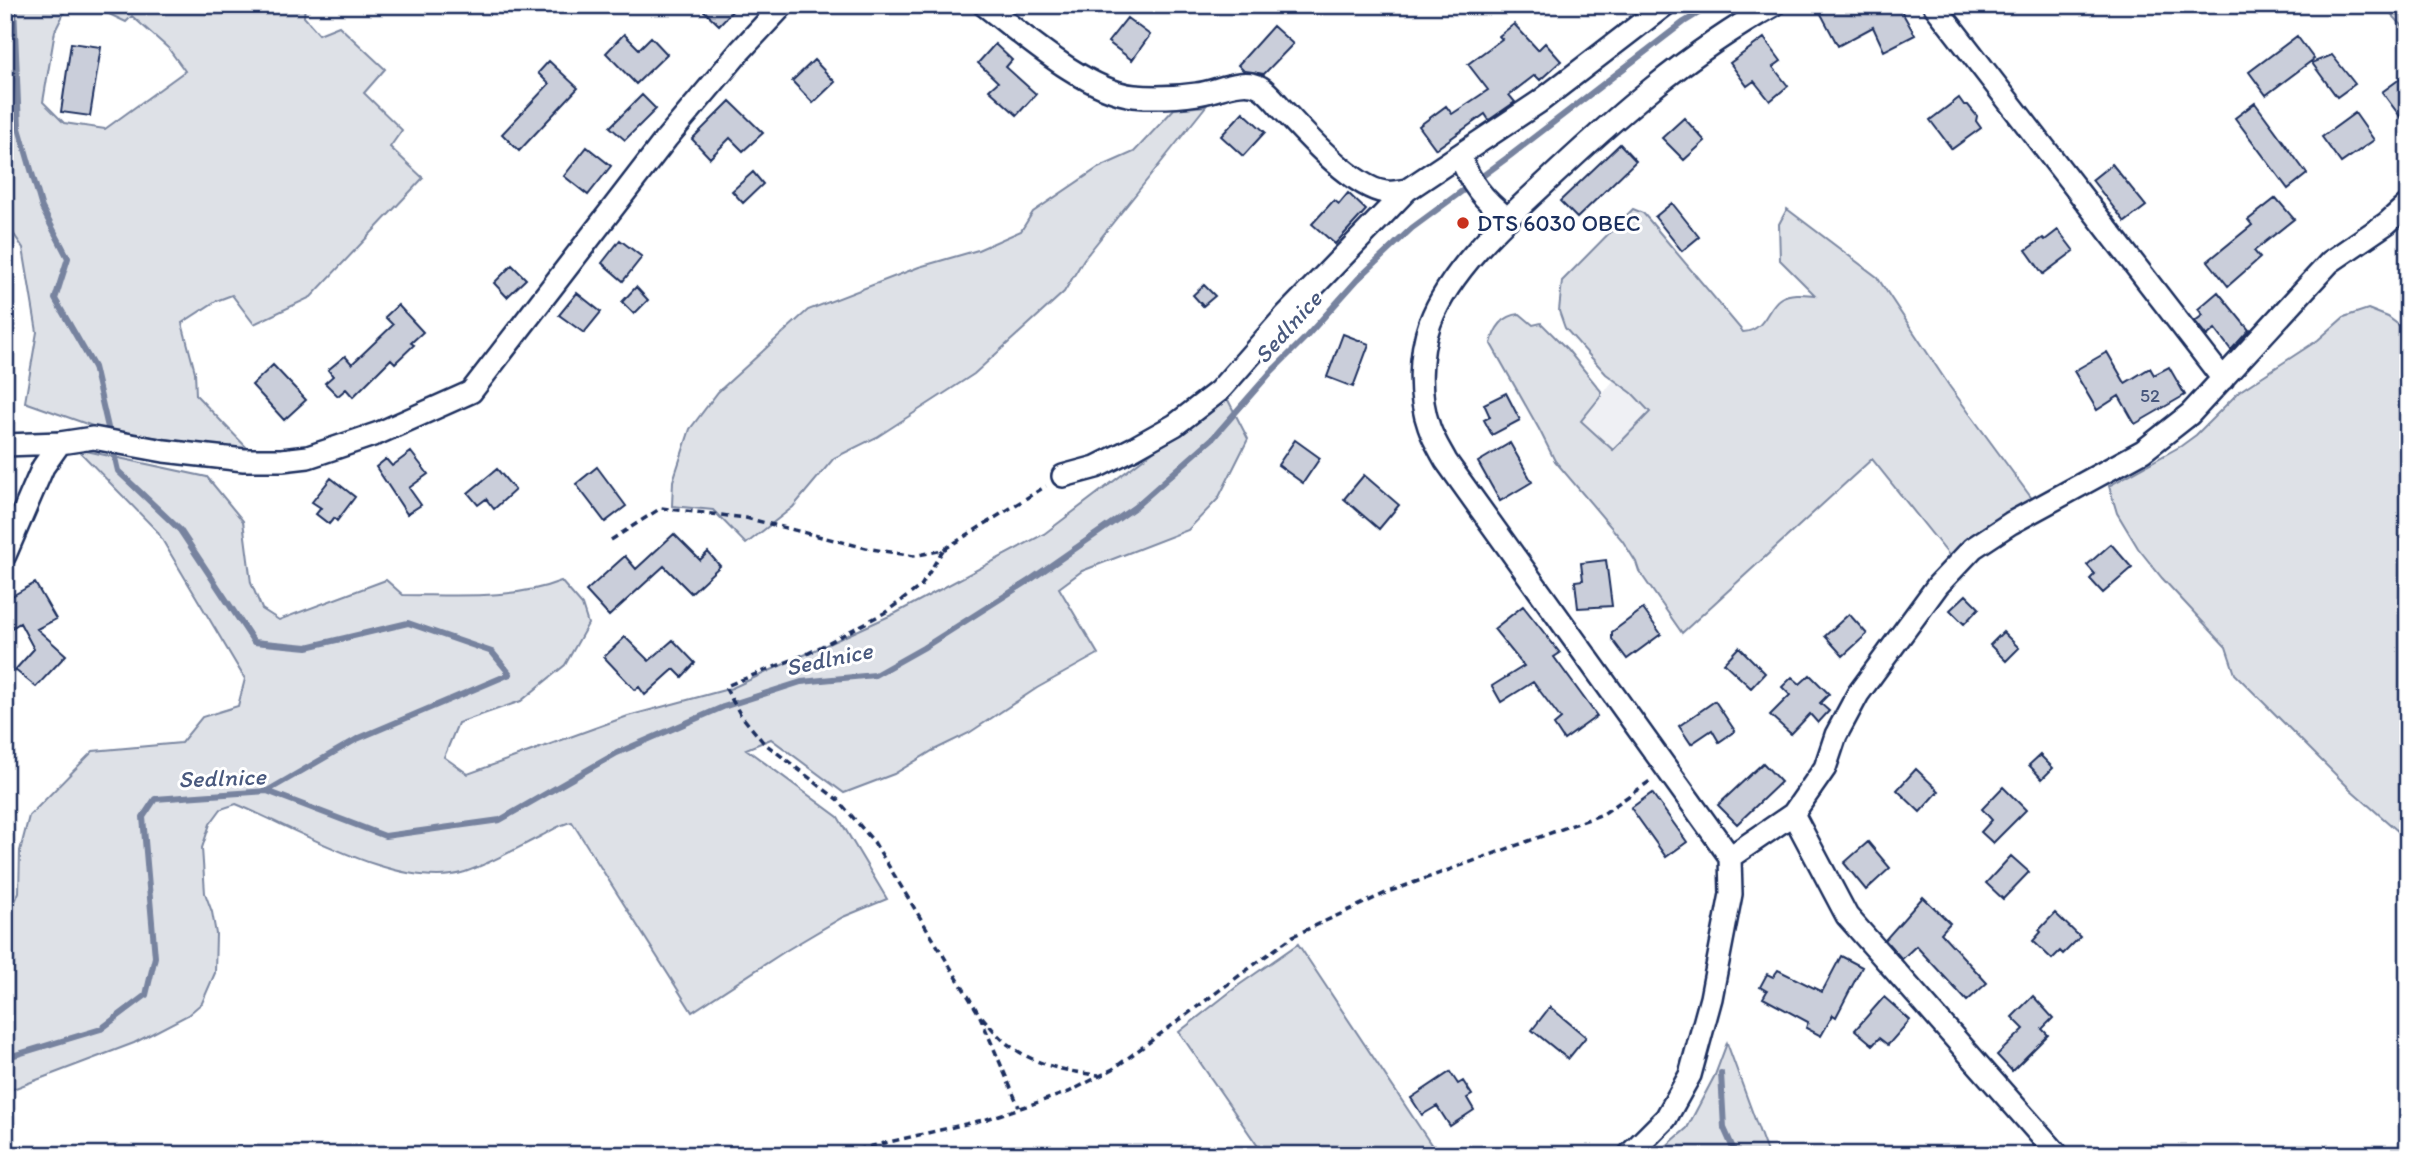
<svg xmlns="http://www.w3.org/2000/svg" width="2413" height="1160" viewBox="0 0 2413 1160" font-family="Itim,sans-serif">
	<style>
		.built { fill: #eff0f4 }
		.green { fill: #dee1e7; stroke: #7c88a2; stroke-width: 2 }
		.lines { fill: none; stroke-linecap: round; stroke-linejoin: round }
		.stream { stroke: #77839f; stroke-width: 6 }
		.building { fill: #caceda; stroke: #1b2f5e; stroke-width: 2 }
		.minor-casing { stroke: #1b2f5e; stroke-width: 26 }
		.path { stroke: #1b2f5e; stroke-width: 3.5; stroke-dasharray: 7 5; stroke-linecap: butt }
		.minor { stroke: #fff; stroke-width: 21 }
		.poi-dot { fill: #c8321e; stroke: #fff; stroke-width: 2.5 }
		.labels { text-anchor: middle; stroke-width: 6; stroke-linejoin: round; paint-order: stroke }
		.number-label { font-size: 19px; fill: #47577d }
		.poi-label { font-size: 23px; fill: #1b2f5e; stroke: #fff; text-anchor: start }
		.water-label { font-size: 24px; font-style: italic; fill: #49597e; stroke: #fff }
	</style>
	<rect width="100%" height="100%" fill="#fff"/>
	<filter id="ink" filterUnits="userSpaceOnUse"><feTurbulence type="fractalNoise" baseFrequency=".0143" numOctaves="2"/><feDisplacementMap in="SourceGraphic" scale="14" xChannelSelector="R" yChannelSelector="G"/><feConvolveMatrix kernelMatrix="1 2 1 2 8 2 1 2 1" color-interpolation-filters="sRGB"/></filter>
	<g filter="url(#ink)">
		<!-- built -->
		<path class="built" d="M1614 380 1632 393 1650 412 1613 450 1580 421Z"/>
		<!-- green -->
		<path class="green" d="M5 5H68L55 31 43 102 64 123 105 129 185 71 168 48 132 16 126 22 90 5H305L304 17 319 34 339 26 385 69 364 93 402 130 390 147 423 178 311 297 254 324 232 295 216 301 182 323 195 372 196 395 251 452 101 429 25 402 37 332 23 248 5 221Z
			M2383 5H2408V32Z
			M1206 106 1084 259 1064 292 974 374 877 437 834 458 793 507 746 544 713 510 672 506 673 481 690 429 718 392 808 310 919 267 978 250 1021 231 1033 212 1098 168 1134 152 1174 109Z
			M1633 209 1643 213 1650 221 1743 332C1767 330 1766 307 1781 298 1791 292 1804 294 1815 295L1780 260 1779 224 1787 209 1877 277 1950 387 2033 500 1952 559 1872 459 1682 633 1639 571 1636 562 1622 540 1555 461 1539 429 1491 344C1494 329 1503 315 1520 314L1533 325 1541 323 1567 349 1601 391V396L1581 421 1613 450 1650 412 1632 393 1606 374 1565 328 1559 311 1562 281Z
			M2368 309 2388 317 2408 332V840L2350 789 2235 674 2226 647 2162 578 2138 548 2117 513 2109 486 2181 446 2196 435 2240 391 2318 340 2344 317Z
			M1226 396 1248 439 1218 499 1188 530 1082 571 1059 588 1098 654 1037 688 969 733 932 751 894 774 844 793 771 739 746 749 838 817 887 899 843 917 787 950 692 1012 572 822C563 823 552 830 543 835 517 848 492 863 465 872 402 893 295 828 236 804L221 809 210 824 202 848 205 893 212 912 216 934 215 973 202 1003 188 1015 134 1043 5 1092V925L19 892 20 851 29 816 93 751 181 743 202 717 238 706 245 679 157 531 77 449 207 477 243 521 251 583 262 609 279 620 386 580 403 595C455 595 513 600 561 581L582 605 588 624 565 665 521 701 458 723 444 757 468 774 628 716 732 688 896 613 1044 534Z
			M1298 944 1438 1155H1264L1179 1032 1239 985Z
			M1727 1043 1768 1155H1656L1687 1128 1715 1075Z"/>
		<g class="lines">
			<!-- stream -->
			<path class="stream" d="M14 5 19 128 42 208 68 258 55 299 94 367 118 471 180 530 254 642 307 647 408 623 492 652 510 674 357 739 267 791
				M5 1058 101 1029 146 995 155 957 143 817 155 799 267 791 385 836 500 820 617 753 723 707 801 682 875 675 923 648 1030 580 1135 507 1213 438 1271 372 1306 337 1358 279 1412 228 1511 155 1684 22 1712 5
				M1721 1073 1724 1128 1736 1155"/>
		</g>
		<!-- building -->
		<path class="building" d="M698 5H738L719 25Z
			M1837 5H1898L1915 35 1884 51 1873 27 1838 46 1821 14Z
			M1127 18 1150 35 1132 60 1108 42Z
			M1514 24 1538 50 1545 43 1561 61 1540 80 1535 75 1509 95 1515 102 1489 120 1485 114 1436 149 1419 126 1446 106 1452 114 1488 90 1468 64 1502 39 1499 36Z
			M1273 26 1293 44 1264 74 1244 71 1238 65Z
			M624 34 639 49 651 37 667 54 636 84 606 53Z
			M2297 36 2314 59 2266 95 2249 72Z
			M1764 38 1781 61 1773 67 1788 86 1770 101 1754 81 1747 86 1730 63Z
			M71 43 101 47 90 116 61 112Z
			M995 44 1012 60 1006 67 1036 94 1017 115 989 90 998 82 978 63Z
			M2332 55 2355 84 2337 97 2312 63Z
			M814 60 835 82 813 103 792 81Z
			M549 61 578 88 519 151 502 134 549 84 538 73Z
			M2408 73V127L2382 92Z
			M642 95 656 109 625 140 610 127Z
			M1959 98 1964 105H1968L1977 116 1976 121 1981 128 1952 149 1930 120Z
			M730 101 763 133 743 151 730 138 710 158 692 139Z
			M2255 103 2307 174 2288 189 2235 118Z
			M1243 112 1265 132 1243 156 1221 136Z
			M2355 113 2374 140 2341 163 2322 137Z
			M1684 118 1705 141 1684 160 1662 138Z
			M1620 144 1636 161 1577 218 1560 201Z
			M587 147 611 166 588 195 564 176Z
			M2112 164 2146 206 2125 222 2092 180Z
			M753 172 763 184 743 203 732 191Z
			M1348 193 1366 210 1335 244 1312 224 1334 200 1339 204Z
			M2276 198 2294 219 2254 251 2260 258 2228 286 2208 261 2252 225 2248 220Z
			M1672 203 1699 237 1682 251 1655 217Z
			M2058 230 2074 251 2043 274 2026 250 2043 238 2045 240Z
			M620 240 642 257 623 281 602 263Z
			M512 265 526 279 507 297 494 283Z
			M1204 285 1215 296 1203 306 1193 295Z
			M636 287 648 300 634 314 622 302Z
			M2218 292 2249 330 2231 350 2215 329 2207 336 2195 321 2203 315 2198 309Z
			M577 293 601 312 584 333 559 315Z
			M398 305 423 332 411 343 414 345 395 363 391 359 353 397 346 389 338 396 325 383 333 376 328 370 345 356 352 364 393 325 385 317Z
			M1343 334 1369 344 1353 387 1327 377Z
			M2107 352 2125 383 2150 368 2154 375 2169 367 2185 395 2135 424 2119 396 2097 410 2074 371Z
			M273 365 306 400 284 420 252 385Z
			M1506 393 1520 420 1492 435 1484 420 1490 417 1484 404Z
			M1295 440 1320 458 1303 483 1278 465Z
			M1510 443 1532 482 1500 501 1478 462Z
			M411 452 428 474 409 488 421 505 407 514 376 467 386 459 392 466Z
			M597 467 626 506 605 522 576 484Z
			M497 469 515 490 494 509 486 499 478 505 468 493Z
			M1364 475 1399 505 1379 529 1344 499Z
			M331 478 355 497 337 521 334 518 329 524 316 514 321 508 312 502Z
			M674 534 700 560 708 552 720 566 691 593 664 566 609 616 586 591 625 556 636 569Z
			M2111 544 2132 568 2103 593 2090 579 2095 574 2087 565Z
			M1606 560 1612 606 1578 608 1575 581 1583 580 1581 563Z
			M35 583 56 619 37 629 66 655 36 687 15 670 34 649 20 623 5 632V600Z
			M1966 595 1979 608 1964 624 1950 610Z
			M1523 606 1560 653 1554 657 1597 716 1564 740 1554 725 1561 719 1533 682 1501 702 1492 686 1524 666 1494 629Z
			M1643 609 1661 634 1627 659 1612 639V632Z
			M1849 614 1867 634 1843 656 1825 636Z
			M2003 632 2019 648 2006 661 1990 645Z
			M625 637 649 661 673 640 695 663 682 677 674 669 645 695 639 687 635 690 604 657Z
			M1739 647 1765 673 1751 688 1724 663Z
			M1810 675 1829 694 1820 703 1829 711 1818 723 1810 714 1791 734 1770 715 1790 695 1782 687 1792 677 1800 684Z
			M1715 701 1735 731 1719 742 1712 730 1691 744 1679 726Z
			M2040 755 2053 768 2042 779 2029 765Z
			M1763 763 1781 782 1737 824 1718 805Z
			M1916 769 1939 791 1920 812 1897 790Z
			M2003 787 2026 810 1993 843 1981 832 1992 820 1982 809Z
			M1652 793 1687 842 1666 857 1631 808Z
			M1868 842 1890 868 1866 890 1844 863Z
			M2011 856 2029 872 2003 899 1986 883Z
			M1923 897 1950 923 1941 933 1987 983 1967 1001 1916 946 1902 959 1885 940Z
			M2055 913 2080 937 2063 954 2060 951 2052 959 2033 941 2041 932 2039 930Z
			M1841 956 1862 967 1836 1017 1833 1015 1821 1036 1806 1028 1808 1022 1763 998 1767 991 1760 987 1767 974 1773 977 1778 970 1822 992Z
			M2033 996 2053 1018 2042 1029 2048 1035 2012 1071 1997 1055 2024 1029 2012 1017Z
			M1884 997 1910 1020 1888 1045 1879 1038 1873 1045 1855 1030Z
			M1550 1007 1586 1037 1568 1059 1532 1030Z
			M1450 1072 1458 1084 1463 1081 1472 1095 1467 1098 1474 1110 1450 1126 1437 1106 1422 1115 1411 1098Z"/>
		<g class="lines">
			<defs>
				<path id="minor" d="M984 5C1022 34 1086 91 1134 96 1154 98 1177 97 1197 94 1216 92 1242 77 1260 87 1270 93 1278 105 1286 113 1307 136 1354 188 1385 192 1392 193 1400 191 1407 190L1539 102 1665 5
					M1934 5 2223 379
					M1460 155C1470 184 1484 200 1508 219
					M5 445 60 443 93 438 164 451 244 460H282L308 457 332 449 379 433 471 392 666 139 740 51 783 5
					M1063 476 1096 467 1134 448 1175 425 1219 391 1286 315 1407 190
					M5 555 43 467 60 443
					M1793 814 1847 916 2058 1155
					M1730 857 1793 814 1825 768 1836 735 1858 694 1938 585 1973 548 2011 523 2143 451 2190 414 2330 262 2387 223 2408 204
					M1629 1155 1666 1118 1690 1075 1711 998 1731 894 1730 857 1446 461C1440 450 1433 439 1429 427 1418 396 1419 354 1430 323 1449 272 1501 224 1540 188 1612 120 1687 53 1774 5"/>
			</defs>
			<!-- minor casing -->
			<use href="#minor" class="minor-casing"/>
			<!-- path -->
			<path class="path" d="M611 540 661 508 746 518 866 548 914 556 943 550 1046 486
				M943 550 921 586 886 612 807 654 726 686V689L740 714 763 742 838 800 874 842 979 1014 1019 1107
				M982 1017C990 1026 999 1038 1009 1045 1036 1065 1066 1072 1099 1075
				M834 1155 987 1119 1069 1092 1113 1069 1293 936 1388 892 1603 814 1650 781"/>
			<!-- minor -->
			<use href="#minor" class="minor"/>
		</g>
	</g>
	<!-- markers -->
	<circle class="poi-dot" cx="1463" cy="223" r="7"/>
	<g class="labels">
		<!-- number labels -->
		<g class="number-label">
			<text x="2150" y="402">52</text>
		</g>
		<!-- poi labels -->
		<g class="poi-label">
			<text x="1477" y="231">DTS 6030 OBEC</text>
		</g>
		<!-- water labels -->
		<g class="water-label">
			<text transform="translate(1288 327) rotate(-48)" y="8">Sedlnice</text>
			<text transform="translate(829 659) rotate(-12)" y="8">Sedlnice</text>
			<text transform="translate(222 778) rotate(-2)" y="8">Sedlnice</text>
		</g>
	</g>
	<!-- margin -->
	<rect width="2413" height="1160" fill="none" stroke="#fff" stroke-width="28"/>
	<rect x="14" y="14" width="2385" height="1132" fill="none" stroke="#1b2f5e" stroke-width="2.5" filter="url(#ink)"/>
</svg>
